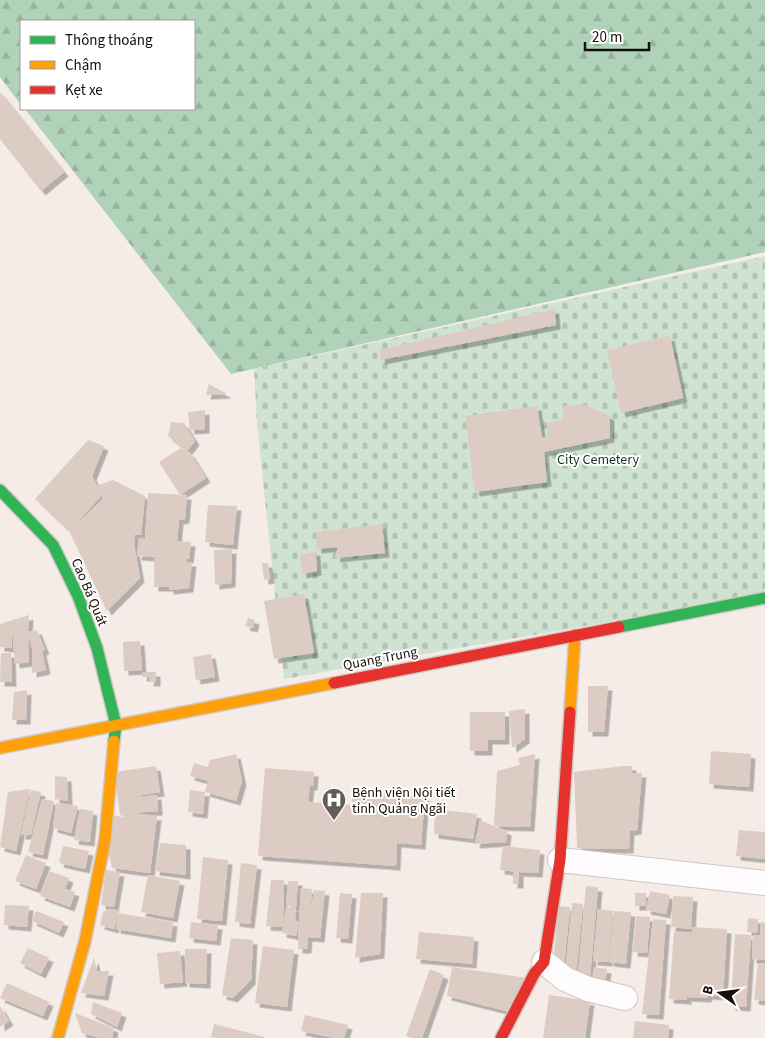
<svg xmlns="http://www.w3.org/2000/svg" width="765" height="1038" viewBox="0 0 765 1038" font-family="'Source Sans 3',sans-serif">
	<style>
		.forest { fill: url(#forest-firs) }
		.cemetery { fill: url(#cemetery-stones) }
		.building { fill: #ddccc3; filter: url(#shadow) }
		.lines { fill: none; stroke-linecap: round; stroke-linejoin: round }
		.street-casing { stroke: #cfc7c2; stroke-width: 26 }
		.fast-casing { stroke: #cfc7c2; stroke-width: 14 }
		.slow-casing { stroke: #cfc7c2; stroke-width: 14 }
		.jam-casing { stroke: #cfc7c2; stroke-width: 14 }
		.street { stroke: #fefcfc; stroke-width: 24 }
		.fast { stroke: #30b455; stroke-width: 11 }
		.slow { stroke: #ff9f0a; stroke-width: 11 }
		.jam { stroke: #e5322d; stroke-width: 11 }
		.labels { text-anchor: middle; stroke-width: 4; stroke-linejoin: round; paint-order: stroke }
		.park-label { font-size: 14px; fill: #123321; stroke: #fff }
		.street-label { font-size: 14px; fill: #160e09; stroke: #fff }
		.poi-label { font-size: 14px; fill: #160e09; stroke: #fff; text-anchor: start }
	</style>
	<defs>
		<pattern id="forest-firs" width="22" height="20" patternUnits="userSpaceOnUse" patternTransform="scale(1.25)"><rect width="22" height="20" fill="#afd2b9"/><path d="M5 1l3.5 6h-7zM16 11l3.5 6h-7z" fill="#96b39e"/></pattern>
		<pattern id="cemetery-stones" width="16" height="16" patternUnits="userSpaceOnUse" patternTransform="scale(1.25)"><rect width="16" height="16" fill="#d0e3d2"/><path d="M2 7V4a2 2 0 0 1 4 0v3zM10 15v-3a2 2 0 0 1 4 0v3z" fill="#b2c2b3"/></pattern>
		<filter id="shadow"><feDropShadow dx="4.5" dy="4.5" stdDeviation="0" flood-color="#0004"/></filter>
	</defs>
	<rect width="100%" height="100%" fill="#f5ece8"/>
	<!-- forest -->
	<path class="forest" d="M0 0H765V252L231 374 25 109H194V21H21V105L0 77Z"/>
	<!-- cemetery -->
	<path class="cemetery" d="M765 256V594L284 679 257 424 254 369Z"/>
	<!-- building -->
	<path class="building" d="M0 92 64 172 41 191 0 139Z
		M555 309 556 325 381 360 379 350Z
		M670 336 683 398 621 413 607 350Z
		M209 384 227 394 206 395Z
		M582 404 610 416V438L544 452 547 482 475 492 465 416 537 406 542 438 547 436V423L563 419V406Z
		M205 410V429L190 430 188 412Z
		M171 422 184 423 195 441 187 451 168 436Z
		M88 440 104 446 92 476 102 495 69 531 35 499Z
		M181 448 190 453 206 478 180 495 159 462Z
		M113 480 145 496 141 535H135L134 544 140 578 107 611 69 531 103 499 98 485Z
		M148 493 187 495 185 519 179 520 177 541 191 542 189 559H187V562H192L189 588 169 590V587H154V559L168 558 137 556 139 538 145 539Z
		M208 505 237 506 233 545 205 542Z
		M382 524 385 553 335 558 338 547 317 549 316 532Z
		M232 549 231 583 215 585 214 550Z
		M316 551 317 571 302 574 300 555Z
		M262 563H268L270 579 264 580Z
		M304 594 314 653 274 659 264 601Z
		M29 615 28 632 37 630 45 650 42 651 46 670 32 673 33 653 28 632 29 662 15 664 12 625V648L0 647V624Z
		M248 618 255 620 253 628 245 626Z
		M140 641 142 670 124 671 123 642Z
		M1 653H11L12 682H0Z
		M211 654 215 677 196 680 193 657Z
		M143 672H156V682H149L150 677H142Z
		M588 686H608L604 732H588Z
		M27 690 26 720H12L14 692Z
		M525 709V739L512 748 509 711Z
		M470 712H505V740H488V751H470Z
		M711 751 751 754 749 787 709 784Z
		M236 754 242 781 236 801 205 792 208 781 190 776 194 763 208 767 210 760Z
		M535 754 530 827 494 826 507 831 506 842 475 844 480 820 494 826 497 771 520 765 518 758Z
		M156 766 160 792 124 798 157 795 158 811 131 813 157 816 150 873 112 868 107 846 120 847 108 845 112 815 129 818 120 815 114 772Z
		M623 766H632V773H642L637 830 630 831 629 849 577 848 574 772Z
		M265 768 314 772 313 786H310L308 802 352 805V791L425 796 421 845 397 843 396 866 258 856Z
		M55 776 67 777 68 801 55 799Z
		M30 789 16 851 0 847 8 792Z
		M31 790 41 792 31 835H21Z
		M190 790 205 792 203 814 188 812Z
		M42 799 54 801 43 855 28 852Z
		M56 803 78 806 71 833 53 828Z
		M80 809 93 811 90 842 74 840Z
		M435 809 477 814 473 839 434 834Z
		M739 830 765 832V859L736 856Z
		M160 843 186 845V875L155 871Z
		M63 846 89 851 85 869 59 863Z
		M503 846 540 850 538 873 519 872V884H513V872H519L500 870Z
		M26 855 46 863 36 889 15 881Z
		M203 857 228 860 222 921 197 919Z
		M241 863 257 865 250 924 235 922Z
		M106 870 120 872 114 907 101 905Z
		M49 871 69 878 65 889 75 892 70 907 40 896Z
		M148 875 180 881 173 918 141 912Z
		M271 880H284L283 927 286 908 296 907 286 906 288 881H298L295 920 299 922 301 888 312 889 310 918 314 890 325 891 320 938 308 937 307 949H298L299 922 296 936 282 933 283 927 266 926Z
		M586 886 598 887 590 978 578 976Z
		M650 891 670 895 666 914 646 910Z
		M340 893 352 894 348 939 336 938Z
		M361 893H383L380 954 355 958Z
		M635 893H646V906H635Z
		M673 896 693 897 691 927 727 929 723 996 708 995 707 998 687 997V1000L669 999 674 932 692 933V929L671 927Z
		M572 903 583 904 576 976 565 975Z
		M5 905 29 906 27 927 4 925Z
		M559 906 570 907 564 965 553 964Z
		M110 909 121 911 118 913 173 922 171 938 116 929 118 913 114 929 100 925 103 912Z
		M598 909 613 911 608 962 593 961Z
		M36 911 64 922 59 933 32 921Z
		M614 911 631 912 626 964 609 962Z
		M636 916 650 917 647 953 633 952Z
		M748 918 758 919 757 933 747 932Z
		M653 919 666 920 659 1015 642 1014Z
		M191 922 218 925 216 941 189 938Z
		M761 922 765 923V960L752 959 753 935H760Z
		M419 932 474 937 472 964 416 959Z
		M735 934 751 935 746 1007 731 1006Z
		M231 938 253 940 251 980 233 998 222 995Z
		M263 946 294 950 287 1007 255 1003Z
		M28 948 49 958 41 974 20 963Z
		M185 949H207L206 984 185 983Z
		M180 951 183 982 160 984 157 953Z
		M94 958 97 971H109L104 996 81 993Z
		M758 963 765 964V1001L754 1000Z
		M452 967 527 978 510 1012 447 996Z
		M594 967 607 969 605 983 592 981Z
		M430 969 444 975 422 1038H412L406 1036Z
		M7 983 49 1002 43 1016 0 998Z
		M549 995 590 1001 585 1038H543Z
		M93 1002 122 1013 117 1027 91 1014Z
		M0 1006 9 1021 0 1027Z
		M75 1013 114 1028 112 1038H100L82 1033Z
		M305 1015 348 1025 344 1038H334L301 1031Z
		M635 1021 669 1025 668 1038H633Z
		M214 1024 265 1037V1038H217L211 1037Z"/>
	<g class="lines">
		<defs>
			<path id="street" d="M560 860 765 883
				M544 962 565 979 588 989 625 998"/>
			<path id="fast" d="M0 490 53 545 78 596 97 648 116 725 114 741
				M619 627 765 598"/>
			<path id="slow" d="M570 712 575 635
				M0 748 334 683
				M58 1038 85 941 105 840 114 741"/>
			<path id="jam" d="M334 683 619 627
				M501 1038 534 974 544 962 560 860 570 712"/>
		</defs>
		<!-- street casing -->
		<use href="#street" class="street-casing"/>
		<!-- fast casing -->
		<use href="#fast" class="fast-casing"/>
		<!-- slow casing -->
		<use href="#slow" class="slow-casing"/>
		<!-- jam casing -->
		<use href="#jam" class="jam-casing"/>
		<!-- street -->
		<use href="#street" class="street"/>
		<!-- fast -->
		<use href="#fast" class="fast"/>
		<!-- slow -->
		<use href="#slow" class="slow"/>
		<!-- jam -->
		<use href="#jam" class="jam"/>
	</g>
	<!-- icons -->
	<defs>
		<symbol id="hospital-pin" viewBox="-11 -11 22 30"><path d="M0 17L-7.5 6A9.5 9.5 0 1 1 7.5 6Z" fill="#645c57" stroke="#fff"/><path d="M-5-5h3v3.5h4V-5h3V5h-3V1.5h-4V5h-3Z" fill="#fff"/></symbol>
	</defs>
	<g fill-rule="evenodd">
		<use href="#hospital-pin" x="320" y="786" width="28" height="38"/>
	</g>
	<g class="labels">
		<!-- park labels -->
		<g class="park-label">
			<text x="598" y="464">City Cemetery</text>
		</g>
		<!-- street labels -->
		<g class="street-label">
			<text transform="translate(90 592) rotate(67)" y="5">Cao Bá Quát</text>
			<text transform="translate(380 658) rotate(-11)" y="5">Quang Trung</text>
		</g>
		<!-- poi labels -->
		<g class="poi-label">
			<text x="352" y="797">Bệnh viện Nội tiết<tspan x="352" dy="16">tỉnh Quảng Ngãi</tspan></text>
		</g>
	</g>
	<!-- legend -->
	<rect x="20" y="20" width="175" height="90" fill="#ffffff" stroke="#a29f9d"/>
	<rect x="30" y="36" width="25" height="8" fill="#30b455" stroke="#a29f9d"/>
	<text x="65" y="45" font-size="15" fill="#160e09">Thông thoáng</text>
	<rect x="30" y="61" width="25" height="8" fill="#ff9f0a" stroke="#a29f9d"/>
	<text x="65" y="70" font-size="15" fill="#160e09">Chậm</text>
	<rect x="30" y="86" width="25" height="8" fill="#e5322d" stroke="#a29f9d"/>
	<text x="65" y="95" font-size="15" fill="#160e09">Kẹt xe</text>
	<!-- north arrow -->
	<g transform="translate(720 993) rotate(284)" stroke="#ffffff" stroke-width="4" paint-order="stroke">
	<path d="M0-4L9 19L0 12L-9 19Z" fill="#160e09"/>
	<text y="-8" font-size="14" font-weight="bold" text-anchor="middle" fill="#160e09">B</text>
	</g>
	<!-- scale -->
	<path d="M585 42v8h64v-8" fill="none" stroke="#160e09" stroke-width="2.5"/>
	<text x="592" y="42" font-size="15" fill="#160e09" stroke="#ffffff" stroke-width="4" paint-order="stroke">20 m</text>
</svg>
